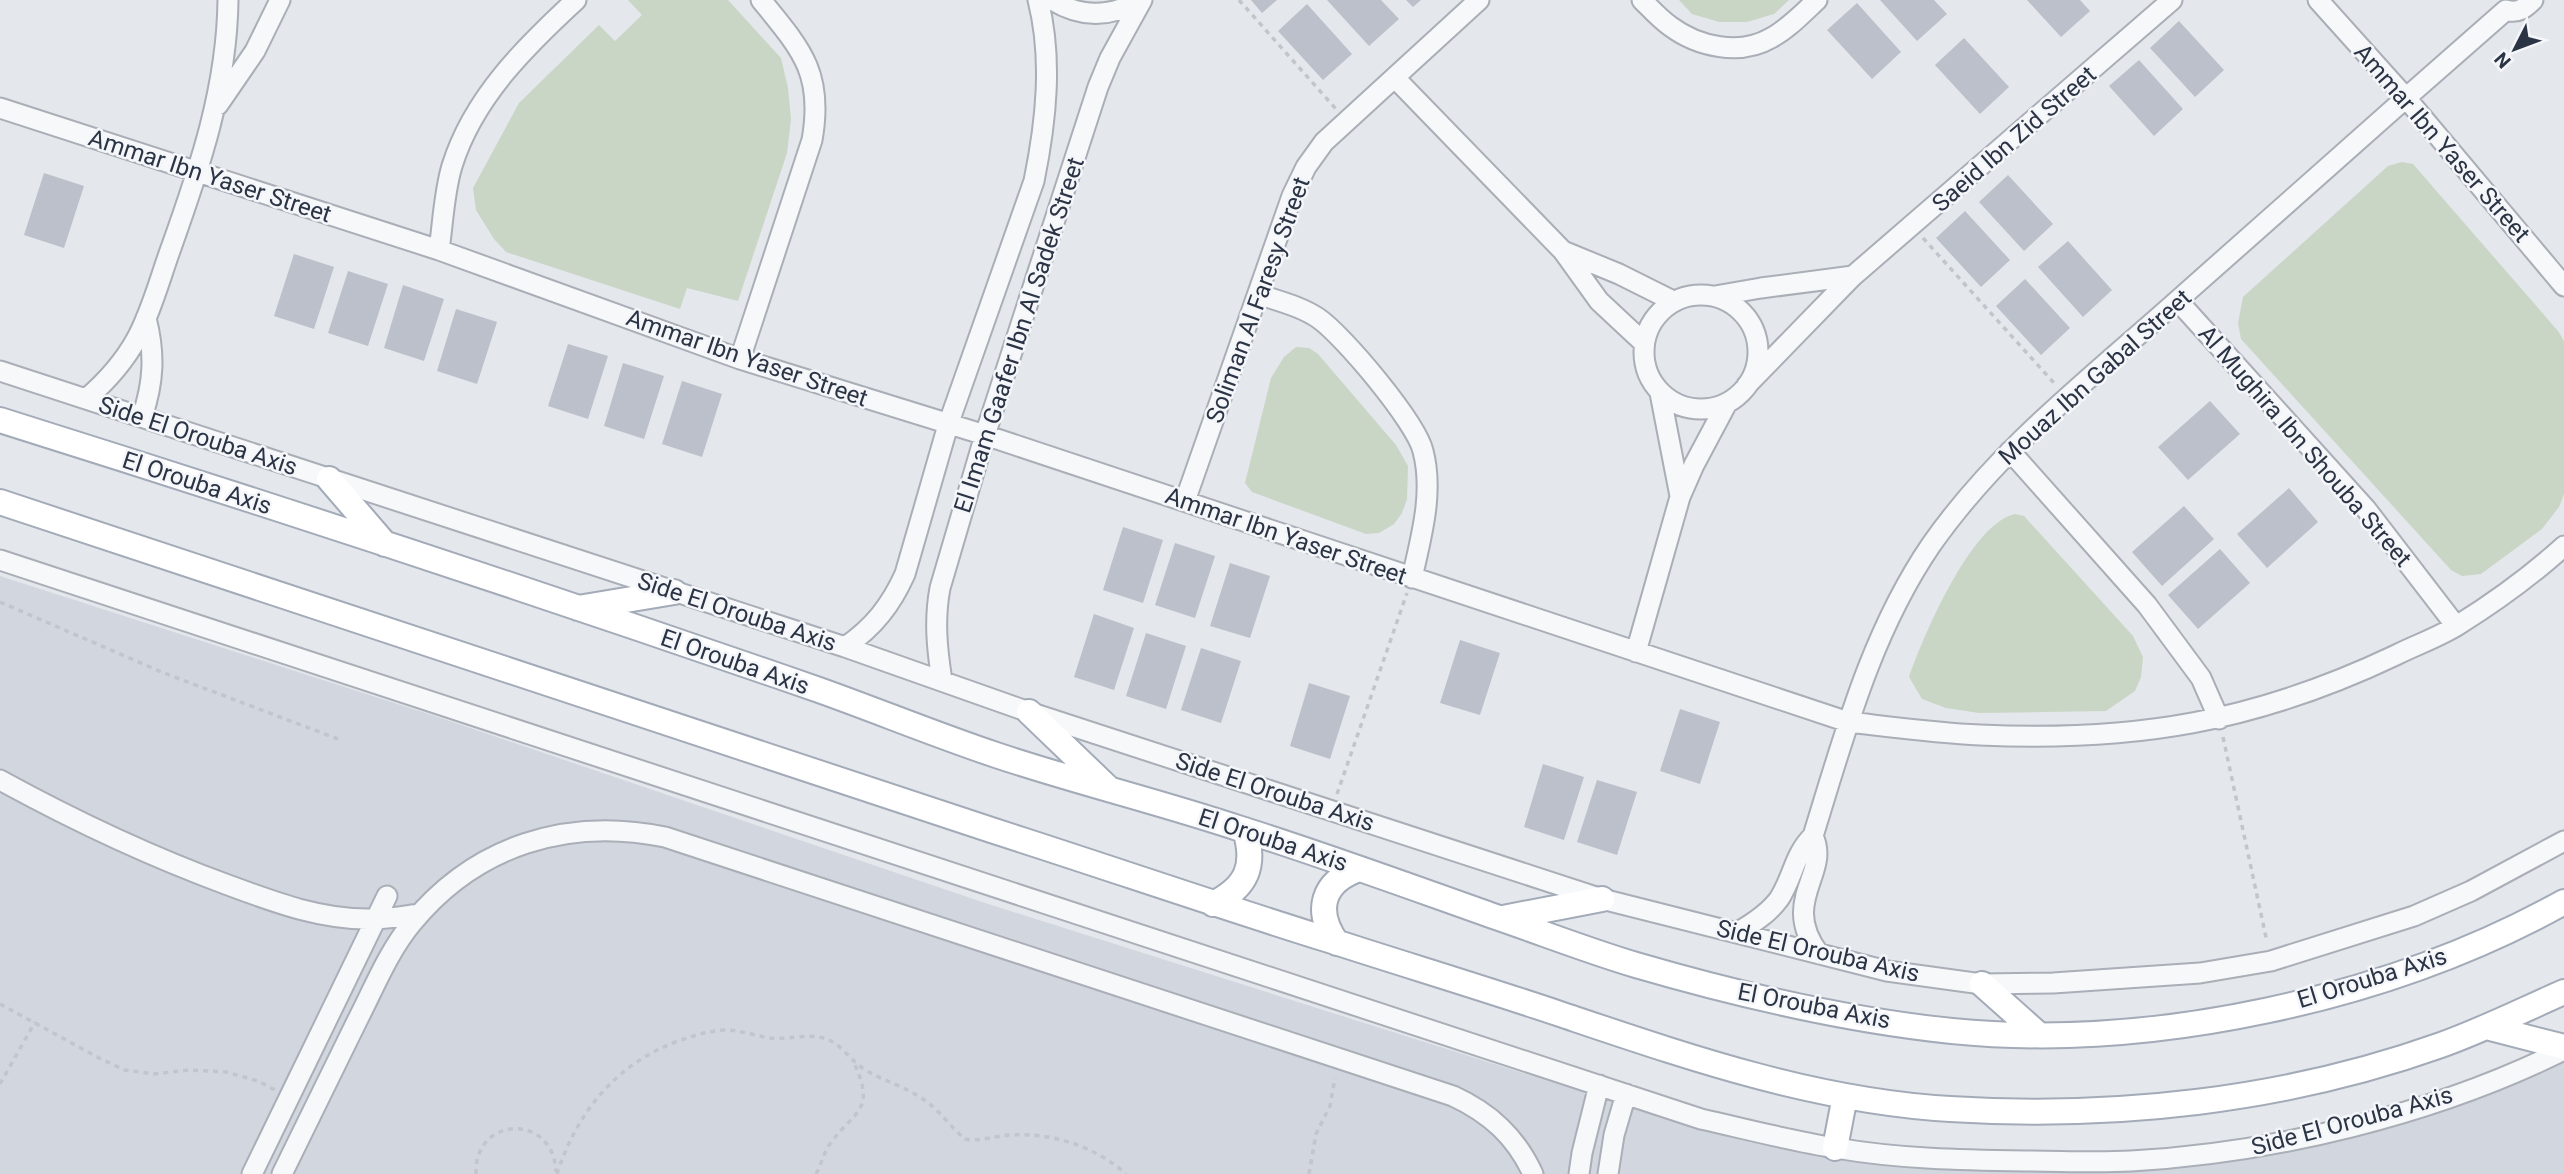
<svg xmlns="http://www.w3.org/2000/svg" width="2564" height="1174" viewBox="0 0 2564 1174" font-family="Roboto,sans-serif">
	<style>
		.built { fill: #d2d6de }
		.green { fill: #c9d6c5 }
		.building { fill: #bbc0ca }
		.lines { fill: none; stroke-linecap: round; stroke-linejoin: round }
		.minor-casing { stroke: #a9aeb7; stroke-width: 23 }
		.major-casing { stroke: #a3abb8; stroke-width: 28 }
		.path { stroke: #c2c5cb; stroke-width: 3.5; stroke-dasharray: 5 5; stroke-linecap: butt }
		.minor { stroke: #f7f8fa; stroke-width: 19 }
		.major { stroke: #fff; stroke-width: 24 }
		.labels { text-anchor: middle; stroke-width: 5; stroke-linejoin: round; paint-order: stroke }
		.street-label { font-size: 24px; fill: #2b3445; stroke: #f4f6f9 }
	</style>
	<rect width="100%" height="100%" fill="#e4e7ec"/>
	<!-- built -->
	<path class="built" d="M0 576 441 718 985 903 1690 1126 1753 1143 1840 1159 2006 1172H2068L2199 1162 2564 1056V1174H0Z"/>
	<!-- green -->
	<path class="green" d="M628 0H728L781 58 788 88 791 119 787 153 738 301 687 288 680 309 506 252 494 239 476 210 473 188 519 103 599 25 615 41 642 15Z
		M1679 0H1789L1774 14 1747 22H1719L1692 14Z
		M2402 162 2413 164 2558 331 2564 341V494L2559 507 2542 529 2481 574 2462 576 2451 570 2241 339 2238 323 2243 297 2388 166Z
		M1296 347 1309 348 1318 354 1396 445 1408 466 1407 499 1402 513 1394 524 1379 533 1366 534 1252 492 1245 483 1271 378 1284 357Z
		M2015 514 2024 516 2133 636 2143 657 2141 677 2135 691 2106 711 1979 713 1946 708 1922 699 1909 677C1923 637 1971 523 2015 514Z"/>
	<!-- building -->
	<path class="building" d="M1251 0H1277L1262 13Z
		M1327 0H1381L1399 19 1369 46Z
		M1406 0H1421L1413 7Z
		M1880 0H1934L1947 14 1917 41Z
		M2027 0H2080L2090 11 2061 37Z
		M1857 3 1901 52 1872 79 1827 30Z
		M1307 4 1352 54 1323 80 1278 31Z
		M2179 21 2224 70 2195 97 2150 48Z
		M1964 38 2009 87 1980 114 1935 65Z
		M2139 60 2183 109 2154 136 2109 86Z
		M44 173 84 186 64 248 24 235Z
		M2008 175 2053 224 2024 251 1979 202Z
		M1965 211 2010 260 1981 287 1936 238Z
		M2068 241 2112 290 2083 317 2038 267Z
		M294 254 334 267 314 329 274 316Z
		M348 271 388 284 368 346 328 333Z
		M2025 279 2070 328 2041 355 1996 306Z
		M403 285 444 299 424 361 384 348Z
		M456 309 497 322 477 384 437 371Z
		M568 344 608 356 588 419 548 406Z
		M623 363 664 376 644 439 604 426Z
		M682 381 722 394 702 457 662 444Z
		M2210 401 2240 434 2188 480 2158 447Z
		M2289 488 2318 522 2267 568 2237 534Z
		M2184 506 2214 539 2162 586 2132 552Z
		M1123 527 1163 540 1143 603 1103 590Z
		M1175 543 1215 556 1195 618 1155 605Z
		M2220 549 2250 583 2198 629 2168 595Z
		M1230 563 1270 576 1250 638 1210 626Z
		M1094 614 1134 628 1114 690 1074 677Z
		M1146 633 1186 646 1166 709 1126 696Z
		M1460 640 1500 653 1480 715 1440 703Z
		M1201 648 1241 661 1221 723 1181 710Z
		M1309 683 1350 696 1330 759 1290 746Z
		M1680 709 1720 722 1700 784 1660 771Z
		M1543 764 1584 777 1564 840 1524 827Z
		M1597 780 1637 792 1617 855 1577 842Z"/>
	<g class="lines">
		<defs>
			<path id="minor" d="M1052 0C1081 18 1110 18 1140 0
				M1642 0C1651 9 1660 19 1670 26 1698 47 1740 56 1771 38 1788 29 1803 13 1817 0
				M2318 0 2406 98 2564 286
				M1395 78 1563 251 1599 301 1644 343
				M218 105 255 51 280 0
				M0 108 439 250 740 359 985 435 1848 722C1892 727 1936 733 1980 735 2135 742 2255 722 2396 655 2416 645 2439 637 2458 625 2495 602 2532 575 2564 546
				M439 250C443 223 444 192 452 166 473 98 525 47 576 0
				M1563 251 1619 274 1673 301
				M1258 294C1278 301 1300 306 1318 318 1343 335 1416 422 1423 451 1434 493 1421 537 1412 578
				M1644 352a57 57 0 1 1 114 0a57 57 0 1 1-114 0Z
				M1715 296 1761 288 1853 276
				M2178 301 2366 509 2456 626
				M740 359 812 140C824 73 801 49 761 0
				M0 371 845 647 1029 712 1602 899 1887 971 1982 984 2053 983 2200 973 2271 961 2414 916 2471 891 2564 841
				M1747 385 1853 276 2172 0
				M1660 393 1680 496
				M86 399C107 381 124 362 137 338 152 310 160 278 171 248 200 167 227 87 228 0
				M142 417C154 382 155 353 146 318
				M2010 451 2147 605 2201 678 2219 719
				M1185 501 1292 196 1306 167 1324 142 1479 0
				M0 560 1701 1119C1746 1129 1791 1141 1836 1148 1899 1159 1962 1160 2026 1161 2061 1161 2096 1163 2131 1161 2275 1153 2435 1114 2564 1050
				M845 647C874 627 891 605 905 574L948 425 1034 181C1046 122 1053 59 1038 0
				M1636 652 1680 497 1694 465 1727 403
				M942 681C937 649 934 620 940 588L985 435 1098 87 1110 58 1142 0
				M0 780C73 820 149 856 228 885 274 902 321 920 372 919 388 919 404 916 420 914
				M1813 836C1831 874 1779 900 1819 954
				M1736 933C1752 924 1768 914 1779 899 1793 878 1794 854 1813 836 1844 736 1871 633 1931 545 1998 449 2092 377 2178 300 2287 204 2396 106 2506 10 2518 14 2525 8 2533 0
				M252 1174 387 896
				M282 1174C307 1123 332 1072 357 1021 374 988 388 952 412 923 476 845 568 817 665 837L1453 1096C1490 1113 1516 1137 1533 1174
				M1579 1174 1582 1153 1599 1085
				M1608 1174 1614 1135 1626 1094"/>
			<path id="major" d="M0 420C274 506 548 596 819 690 878 711 936 735 996 755 1077 782 1160 802 1241 829 1327 856 1411 887 1496 917 1543 933 1589 951 1636 965 1739 995 1845 1020 1952 1031 2151 1051 2390 999 2564 902
				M329 479 385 544
				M0 502C341 615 681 729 1022 840 1124 873 1226 908 1329 940 1406 965 1483 988 1560 1014 1688 1057 1814 1101 1950 1109 2115 1119 2284 1101 2441 1045 2483 1030 2523 1010 2564 992
				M578 608 674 592
				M1029 712 1107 787
				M1213 904C1247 887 1256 866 1245 830
				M1503 918 1602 899
				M1337 943C1314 911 1322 882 1359 869
				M1982 984 2038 1034
				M2486 1027 2564 1047
				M1835 1148 1845 1096"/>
		</defs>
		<!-- minor casing -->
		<use href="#minor" class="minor-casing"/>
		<!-- major casing -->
		<use href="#major" class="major-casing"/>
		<!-- path -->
		<path class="path" d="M1239 0 1336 109
			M1923 238 2054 383
			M0 602 164 673 338 739
			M2223 737 2267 942
			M1337 794 1407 593
			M0 1004 101 1059 125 1070 154 1074 189 1070 226 1072 258 1081 275 1090
			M0 1084 35 1022
			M476 1174C474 1115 554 1113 556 1172
			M557 1174C577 1112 616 1064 678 1041 693 1036 708 1031 724 1030 741 1030 755 1036 771 1038 790 1040 811 1032 829 1040 842 1046 850 1059 861 1067 880 1080 904 1086 923 1099 940 1110 950 1127 965 1139 978 1142 995 1136 1009 1135 1050 1132 1095 1146 1126 1174
			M816 1174C822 1164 823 1153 830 1144 853 1111 877 1112 854 1063
			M1309 1174 1316 1134 1330 1106 1335 1078"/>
		<!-- minor -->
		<use href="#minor" class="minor"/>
		<!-- major -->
		<use href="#major" class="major"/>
	</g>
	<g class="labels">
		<!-- street labels -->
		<g class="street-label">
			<text transform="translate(2014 139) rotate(-41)" y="8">Saeid Ibn Zid Street</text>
			<text transform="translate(2442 143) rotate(49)" y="8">Ammar Ibn Yaser Street</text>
			<text transform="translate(210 176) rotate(18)" y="8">Ammar Ibn Yaser Street</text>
			<text transform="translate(1258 300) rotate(-70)" y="8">Soliman Al Faresy Street</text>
			<text transform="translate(1019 335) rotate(-72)" y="8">El Imam Gaafer Ibn Al Sadek Street</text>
			<text transform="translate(747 358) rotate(19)" y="8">Ammar Ibn Yaser Street</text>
			<text transform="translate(2095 377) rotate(-42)" y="8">Mouaz Ibn Gabal Street</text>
			<text transform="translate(198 436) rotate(18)" y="8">Side El Orouba Axis</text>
			<text transform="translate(2305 446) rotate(49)" y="8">Al Mughira Ibn Shouba Street</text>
			<text transform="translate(197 483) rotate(18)" y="8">El Orouba Axis</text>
			<text transform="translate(1286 536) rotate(19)" y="8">Ammar Ibn Yaser Street</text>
			<text transform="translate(737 612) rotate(18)" y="8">Side El Orouba Axis</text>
			<text transform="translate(735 662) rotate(19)" y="8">El Orouba Axis</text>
			<text transform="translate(1275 792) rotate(18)" y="8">Side El Orouba Axis</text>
			<text transform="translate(1273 840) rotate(18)" y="8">El Orouba Axis</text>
			<text transform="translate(1818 951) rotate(13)" y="8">Side El Orouba Axis</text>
			<text transform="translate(2372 978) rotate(-17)" y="8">El Orouba Axis</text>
			<text transform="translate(1814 1006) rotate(11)" y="8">El Orouba Axis</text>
			<text transform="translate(2352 1121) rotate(-15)" y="8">Side El Orouba Axis</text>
		</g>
	</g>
	<!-- north arrow -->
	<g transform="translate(2515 49) rotate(228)" stroke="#f4f6f9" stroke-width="5" paint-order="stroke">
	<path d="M0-5L12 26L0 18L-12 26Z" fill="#2b3445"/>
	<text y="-10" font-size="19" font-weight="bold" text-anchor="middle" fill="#2b3445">N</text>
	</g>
</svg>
